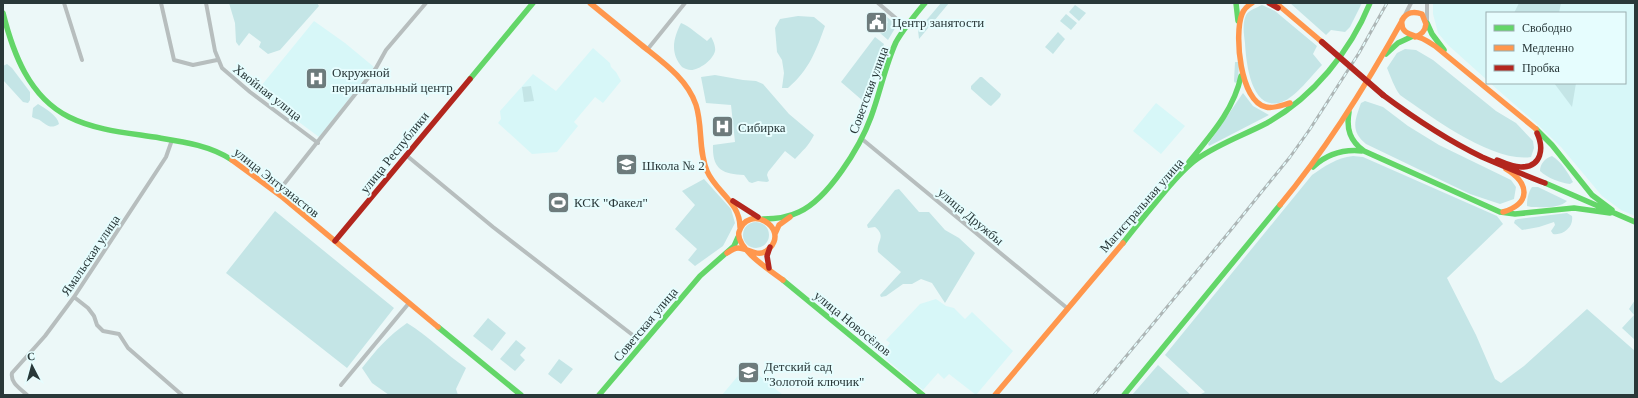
<svg xmlns="http://www.w3.org/2000/svg" width="1638" height="398" viewBox="0 0 1638 398" font-family="Georgia,serif">
	<style>
		.built { fill: #d7f7f8 }
		.green { fill: #c4e5e6 }
		.lines { fill: none; stroke-linecap: round; stroke-linejoin: round }
		.street { stroke: #b7bebe; stroke-width: 4 }
		.fast { stroke: #63d668; stroke-width: 5.5 }
		.slow { stroke: #ff974d; stroke-width: 5.5 }
		.jam { stroke: #b3261e; stroke-width: 5.5 }
		.rail-casing { stroke: #adb6b6; stroke-width: 3 }
		.rail { stroke: #e6fdfe; stroke-width: 1.5; stroke-dasharray: 4.5; stroke-linecap: butt }
		.jam-bridge { stroke: #b3261e; stroke-width: 6 }
		.labels { text-anchor: middle; stroke-width: 4; stroke-linejoin: round; paint-order: stroke }
		.poi-label { font-size: 13px; fill: #293839; stroke: #e6fdfe; text-anchor: start }
		.street-label { font-size: 13px; fill: #293839; stroke: #e6fdfe }
	</style>
	<rect width="100%" height="100%" fill="#ecf8f8"/>
	<!-- built -->
	<path class="built" d="M1433 3H1635V216L1621 210 1602 196 1561 147 1537 124 1490 83H1625V13H1487V80L1448 45 1438 33 1433 14Z
		M314 21 345 43 374 67 319 137 257 91Z
		M593 48 610 63 611 67 616 72 621 81 603 103 595 97 574 122 578 126 557 152 532 154 498 123 501 119 500 111 533 74 556 91Z
		M1156 103 1185 126 1161 154 1133 131Z
		M936 299 946 306 954 308 965 319 972 312 1013 351 976 395 949 374 944 379 938 373 923 390 881 355 890 343 886 340 920 304Z
		M747 365 773 387 783 395H722Z"/>
	<!-- green -->
	<path class="green" d="M229 3H317L319 6 280 50 268 54 259 47 261 42 249 33 239 46 236 42 235 23Z
		M941 3H949L919 39 918 30Z
		M1290 3H1362L1350 27 1345 32 1331 30 1326 35Z
		M1519 3H1561L1559 13H1514Z
		M1075 5 1086 13 1079 21 1069 12Z
		M1262 5 1275 11 1317 46 1313 54 1322 65C1312 75 1296 97 1282 102 1251 113 1246 62 1245 43 1244 35 1242 24 1246 15 1249 10 1256 8 1262 5Z
		M882 13 897 25 888 40 880 33 888 22 880 16Z
		M1066 14 1077 23 1071 30 1060 21Z
		M798 16 814 17 825 26C816 51 809 70 788 88H782L784 73 782 60 777 52 775 28 780 19Z
		M681 23C688 25 700 36 707 41L711 37C713 40 716 47 715 51 713 60 699 70 691 70 688 70 684 68 682 67 670 53 673 39 681 23Z
		M1058 32 1065 39 1053 54 1045 47Z
		M875 37 884 44 877 62V71L871 90 863 101 841 82Z
		M1405 49 1416 50 1433 60 1496 111 1516 123 1533 141 1534 148 1531 157C1493 163 1430 116 1400 95 1394 87 1391 77 1387 68L1397 53Z
		M1235 62H1238L1239 65 1238 81 1235 83 1234 81Z
		M7 64 12 68 30 92V100L28 103 23 102 3 80V66Z
		M715 75 743 80 756 81 763 84 789 114 814 135C808 147 803 150 795 159L785 151 768 172 767 175 769 181 767 182 758 181 752 183 749 182 744 175C723 174 712 170 713 145L735 142 731 105 706 103 701 77Z
		M980 77H982L1001 94 1000 97 991 106 989 105 971 89V86Z
		M1554 83H1576L1572 107Z
		M531 86 534 101 524 102 522 87Z
		M1243 93 1253 106 1269 115 1209 146 1208 144Z
		M1365 101 1383 107 1408 126 1439 145 1511 180 1516 187 1514 199 1500 204 1470 194 1366 144C1350 131 1355 120 1361 103Z
		M38 104C45 108 58 116 59 124 51 129 48 126 41 121 39 119 35 119 32 117L33 108Z
		M1353 156 1363 157 1497 216 1503 224 1447 278 1476 335 1495 379 1501 383 1524 366 1587 309 1635 351V395H1199L1205 392 1165 355 1312 175C1325 166 1336 158 1353 156Z
		M1552 156C1561 161 1568 173 1573 182L1570 184C1561 183 1547 178 1540 171 1540 164 1545 158 1552 156Z
		M704 179 731 209 735 223 723 246 695 266 688 260 697 249 675 229 695 205 682 191Z
		M1532 187H1538L1567 201C1559 209 1541 207 1531 207L1527 206C1527 199 1528 193 1532 187Z
		M899 189 919 212H929L945 230 959 238 975 253 945 303 932 283 921 279 912 284H903L886 296 881 297 880 295 901 272 878 252C876 241 887 237 875 227L868 228 867 225 895 190Z
		M275 211 394 308 347 368 226 273Z
		M1567 213 1572 216C1574 227 1563 236 1553 234L1551 231 1555 225 1554 222 1539 227 1522 230 1514 223 1515 220 1518 219Z
		M743 235a13 13 0 1 1 26 0a13 13 0 1 1-26 0Z
		M1635 300V340L1622 328 1634 315 1629 309Z
		M488 318 506 333 492 351 473 336Z
		M407 323C428 336 446 354 466 368L456 389 458 395H389L372 383 362 368C377 349 387 337 407 323Z
		M516 340 526 348 520 355 525 360 515 371 500 359Z
		M559 359 573 369 561 384 548 374Z
		M1158 365 1191 395H1132Z"/>
	<g class="lines">
		<!-- street -->
		<path class="street" d="M64 3 82 60
			M161 3 174 60 193 65 217 60
			M206 3 215 51 222 68 250 92 318 143
			M878 3 905 26
			M1405 15 1411 3
			M1427 21V3
			M647 50 685 3
			M862 139 1067 308
			M406 155 493 227 643 343
			M277 193 376 68 386 50 426 3
			M74 297 88 308 94 316 97 325 103 331 119 334 128 348 182 395
			M341 385 409 303
			M27 395C21 389 10 383 12 373L45 336 74 297 166 157 172 140"/>
		<!-- fast -->
		<path class="fast" d="M1236 3 1238 21
			M3 13C13 53 29 97 69 117 97 131 130 133 160 138 185 142 211 146 232 160
			M1427 23 1432 34 1444 50
			M1386 54 1398 43 1413 36
			M470 79 533 3
			M1349 112C1346 129 1350 141 1364 151L1500 212 1515 214 1574 208 1610 213
			M1536 129 1552 145 1592 195 1612 210
			M1189 162C1210 136 1234 110 1241 76
			M1313 167C1327 154 1343 149 1362 151
			M1545 183 1635 222
			M763 219C776 219 787 218 799 212 828 199 860 147 871 117 880 93 885 66 896 42 904 28 915 15 925 3
			M1123 243C1135 227 1148 212 1161 196 1172 183 1183 169 1197 159 1218 144 1244 135 1267 123 1313 97 1350 52 1370 3
			M783 280 923 395
			M438 327 521 395
			M599 395 700 276 734 246 738 237
			M1124 395 1280 205"/>
		<!-- slow -->
		<path class="slow" d="M590 3C606 16 623 30 639 43 661 61 687 78 696 105 703 127 698 150 707 171 716 192 740 202 740 227
			M1252 3C1247 6 1244 9 1242 14 1234 34 1240 102 1266 107 1274 109 1282 105 1290 103
			M1276 3 1322 42
			M1415 37C1421 35 1425 32 1426 24L1422 14C1413 11 1407 12 1402 20 1400 34 1411 34 1421 38 1426 40 1430 43 1435 46L1536 129
			M232 160 281 196 438 327
			M1280 205C1328 147 1367 84 1403 19
			M1503 212C1532 203 1529 183 1506 169
			M775 234 779 225 790 217
			M727 253C730 251 734 248 738 248 750 248 758 260 770 248 789 227 748 203 739 232 735 248 771 271 783 280
			M995 395 1123 243"/>
		<!-- jam -->
		<path class="jam" d="M1269 3 1278 8
			M1383 95C1414 118 1447 140 1482 157 1503 166 1524 175 1545 183
			M1497 160C1504 163 1513 167 1521 167 1542 167 1544 148 1537 133
			M733 201 758 217
			M335 241 470 79
			M769 268 767 256 770 247"/>
		<defs>
			<path id="rail" d="M1094 395 1230 231 1290 157 1310 129 1359 53 1387 3"/>
		</defs>
		<!-- rail casing -->
		<use href="#rail" class="rail-casing"/>
		<!-- rail -->
		<use href="#rail" class="rail"/>
		<!-- jam-bridge -->
		<path class="jam-bridge" d="M1322 42 1383 95"/>
	</g>
	<!-- icons -->
	<defs>
		<symbol id="civic-square" viewBox="-11 -11 22 22"><rect x="-9" y="-9" width="18" height="18" rx="4" fill="#6d7b7c" stroke="#e6fdfe"/><path d="M-.6-6.5H3V-4.5H.6V-3L4-1V1h2V6H-6V1h2V-1L-.6-3ZM-1.2 2.5V6h2.4V2.5Z" fill="#fff"/></symbol>
		<symbol id="hospital-square" viewBox="-11 -11 22 22"><rect x="-9" y="-9" width="18" height="18" rx="4" fill="#6d7b7c" stroke="#e6fdfe"/><path d="M-5-5h3v3.5h4V-5h3V5h-3V1.5h-4V5h-3Z" fill="#fff"/></symbol>
		<symbol id="school-square" viewBox="-11 -11 22 22"><rect x="-9" y="-9" width="18" height="18" rx="4" fill="#6d7b7c" stroke="#e6fdfe"/><path d="M0-5L7-2L0 1L-7-2ZM-4 1L0 2.5L4 1V4Q0 6-4 4Z" fill="#fff"/></symbol>
		<symbol id="stadium-square" viewBox="-11 -11 22 22"><rect x="-9" y="-9" width="18" height="18" rx="4" fill="#6d7b7c" stroke="#e6fdfe"/><path d="M0-5a6.5 5 0 1 0 0 10a6.5 5 0 1 0 0-10ZM-3.5-1.8h7v3.6h-7Z" fill="#fff"/></symbol>
	</defs>
	<g fill-rule="evenodd">
		<use href="#civic-square" x="864" y="10" width="25" height="25"/>
		<use href="#hospital-square" x="304" y="66" width="25" height="25"/>
		<use href="#hospital-square" x="710" y="114" width="25" height="25"/>
		<use href="#school-square" x="614" y="152" width="25" height="25"/>
		<use href="#stadium-square" x="546" y="190" width="25" height="25"/>
		<use href="#school-square" x="736" y="360" width="25" height="25"/>
	</g>
	<g class="labels">
		<!-- poi labels -->
		<g class="poi-label">
			<text x="892" y="27">Центр занятости</text>
			<text x="332" y="77">Окружной<tspan x="332" dy="15">перинатальный центр</tspan></text>
			<text x="738" y="132">Сибирка</text>
			<text x="642" y="170">Школа № 2</text>
			<text x="574" y="207">КСК "Факел"</text>
			<text x="764" y="371">Детский сад<tspan x="764" dy="15">"Золотой ключик"</tspan></text>
		</g>
		<!-- street labels -->
		<g class="street-label">
			<text transform="translate(868 90) rotate(-70)" y="5">Советская улица</text>
			<text transform="translate(268 92) rotate(38)" y="5">Хвойная улица</text>
			<text transform="translate(394 152) rotate(-51)" y="5">улица Республики</text>
			<text transform="translate(277 182) rotate(38)" y="5">улица Энтузиастов</text>
			<text transform="translate(1141 205) rotate(-49)" y="5">Магистральная улица</text>
			<text transform="translate(971 216) rotate(40)" y="5">улица Дружбы</text>
			<text transform="translate(90 255) rotate(-56)" y="5">Ямальская улица</text>
			<text transform="translate(853 323) rotate(39)" y="5">улица Новосёлов</text>
			<text transform="translate(645 324) rotate(-50)" y="5">Советская улица</text>
		</g>
	</g>
	<!-- border -->
	<rect width="1638" height="398" fill="none" stroke="#293839" stroke-width="8"/>
	<!-- legend -->
	<rect x="1486" y="12" width="140" height="72" fill="#e6fdfe" stroke="#9aaeaf"/>
	<rect x="1494" y="25" width="20" height="6" fill="#63d668" stroke="#9aaeaf"/>
	<text x="1522" y="32" font-size="12" fill="#293839">Свободно</text>
	<rect x="1494" y="45" width="20" height="6" fill="#ff974d" stroke="#9aaeaf"/>
	<text x="1522" y="52" font-size="12" fill="#293839">Медленно</text>
	<rect x="1494" y="65" width="20" height="6" fill="#b3261e" stroke="#9aaeaf"/>
	<text x="1522" y="72" font-size="12" fill="#293839">Пробка</text>
	<!-- north arrow -->
	<g transform="translate(32 366) rotate(354)" stroke="#e6fdfe" stroke-width="3" paint-order="stroke">
	<path d="M0-3L7 15L0 10L-7 15Z" fill="#293839"/>
	<text y="-6" font-size="11" font-weight="bold" text-anchor="middle" fill="#293839">С</text>
	</g>
</svg>
